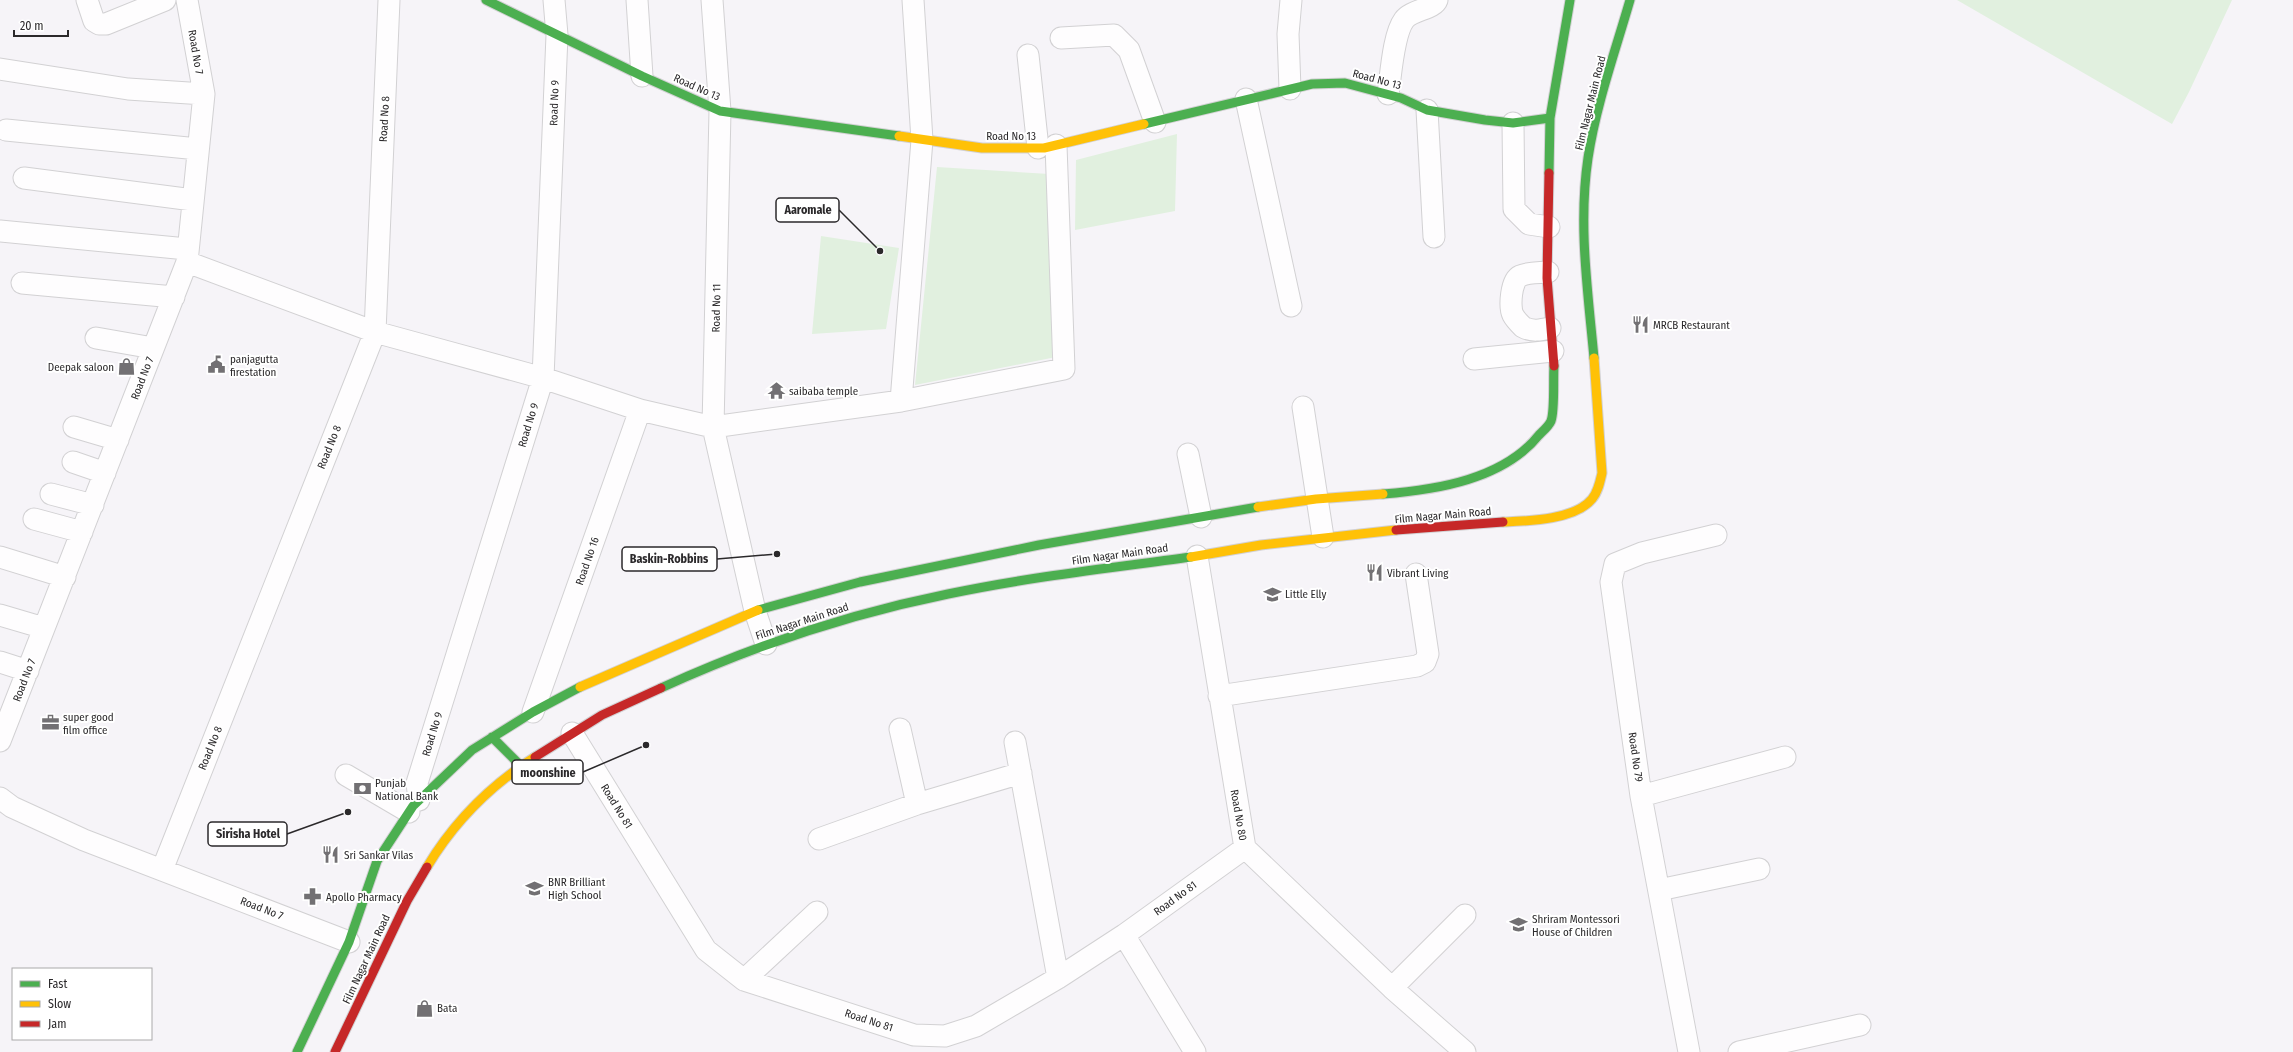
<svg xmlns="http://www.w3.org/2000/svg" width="2293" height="1052" viewBox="0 0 2293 1052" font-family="'Fira Sans Condensed',sans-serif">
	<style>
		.park { fill: #e1f0df }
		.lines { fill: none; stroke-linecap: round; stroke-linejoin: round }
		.street-casing { stroke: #d2d1d3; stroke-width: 23 }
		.fast-casing { stroke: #d2d1d3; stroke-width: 11 }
		.slow-casing { stroke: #d2d1d3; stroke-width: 11 }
		.jam-casing { stroke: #d2d1d3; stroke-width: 11 }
		.street { stroke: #fefdfe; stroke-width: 21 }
		.fast { stroke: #4caf50; stroke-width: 9 }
		.slow { stroke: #ffc107; stroke-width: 9 }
		.jam { stroke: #c62828; stroke-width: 9 }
		.labels { text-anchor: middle; stroke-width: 4; stroke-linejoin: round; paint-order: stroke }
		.street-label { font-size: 11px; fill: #2b292b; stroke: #fff }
		.poi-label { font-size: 11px; fill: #2b292b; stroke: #fff; text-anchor: start }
		.leader { fill: none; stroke: #2b292b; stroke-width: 1.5 }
		.callout-dot { fill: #2b292b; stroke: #fff; stroke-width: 1.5 }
		.callout { fill: #fff; stroke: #2b292b; stroke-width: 1.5 }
		.callout-label { font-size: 12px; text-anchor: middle; font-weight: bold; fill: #2b292b }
	</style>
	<rect width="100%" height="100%" fill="#f6f4f8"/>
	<!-- park -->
	<path class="park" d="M1957 0H2232L2189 92 2172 124Z
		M1177 134 1175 211 1075 230 1076 160Z
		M937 167 1049 174 1061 356 915 385Z
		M821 236 899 248 886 329 812 334Z"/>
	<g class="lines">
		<defs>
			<path id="street" d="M87 0 94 21 99 24H106L165 0
				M637 0 642 76
				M712 0 720 111 713 427 755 611 766 644
				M1061 38 1114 35 1129 50 1155 122
				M1028 55 1038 148
				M0 69 128 89 204 94
				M1290 89 1288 34 1291 0
				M1388 94C1391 75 1393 35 1404 20 1411 10 1434 9 1437 0
				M1246 99 1291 306
				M1427 110 1434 237
				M1513 123 1514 209 1529 224 1549 227
				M6 130 198 149
				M24 178 193 200
				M0 231 187 249
				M187 262 375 332 543 378 640 410 713 427 901 401 1064 369 1056 145
				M1548 272C1540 273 1528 272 1520 276 1511 280 1509 307 1513 315 1515 319 1520 324 1523 327 1532 332 1541 330 1550 328
				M22 283 174 297
				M96 338 153 348
				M1474 359 1553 351
				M901 401 922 140 913 0
				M1303 407 1323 537
				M74 427 118 440
				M1188 454 1201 517
				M73 462 105 473
				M51 494 93 505
				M34 519 82 532
				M1197 556 1245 848 1392 988 1465 1052
				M0 557 65 577
				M0 615 44 628
				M0 662 28 671
				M1219 696 1417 666 1425 662 1428 654 1416 574
				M533 712 640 410
				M900 729 917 804
				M572 733 706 950 744 980 914 1035 945 1036 976 1026 1058 978 1124 935 1245 848
				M0 741 187 262 204 94 187 0
				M1015 742 1058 978
				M346 775 409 812
				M1641 796 1785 757
				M0 798 12 807 84 840 349 942
				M419 800 417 783 543 378 557 35 554 0
				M819 839 917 804 1021 773
				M162 870 375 332 389 0
				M1659 890 1759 869
				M1124 935 1195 1052
				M744 980 817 912
				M1392 988 1465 915
				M1689 1052 1641 796 1611 582 1615 564 1642 553 1716 535
				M1739 1052 1860 1025"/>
			<path id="fast" d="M486 0 642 76 720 111 899 136
				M1144 124 1312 84 1345 83 1401 98 1427 110 1485 120 1513 123 1550 118
				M1549 173 1550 118 1570 0
				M1594 358C1588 292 1578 225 1588 158 1596 105 1615 52 1630 0
				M1383 494C1437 490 1504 479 1539 435 1543 431 1549 426 1551 421 1555 411 1553 378 1554 366
				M758 610 860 582 1039 545 1258 507
				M661 688C753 646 849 614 948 594 1029 577 1110 568 1191 557
				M492 737 521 766
				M297 1052 349 942 377 861 413 806 472 750 533 712 580 687"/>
			<path id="slow" d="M899 136 982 148H1044L1144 124
				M1258 507 1316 499 1383 494
				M1503 522C1528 521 1575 520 1592 499 1598 492 1600 482 1602 473L1594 358
				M1191 557 1261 545 1396 530
				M580 687 758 610
				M427 867C454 822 491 785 535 757"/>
			<path id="jam" d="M1549 173 1547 278 1554 366
				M1396 530 1503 522
				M535 757 602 715 661 688
				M335 1052 407 901 427 867"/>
		</defs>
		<!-- street casing -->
		<use href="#street" class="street-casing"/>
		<!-- fast casing -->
		<use href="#fast" class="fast-casing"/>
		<!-- slow casing -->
		<use href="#slow" class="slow-casing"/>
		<!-- jam casing -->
		<use href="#jam" class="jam-casing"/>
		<!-- street -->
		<use href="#street" class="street"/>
		<!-- fast -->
		<use href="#fast" class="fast"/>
		<!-- slow -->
		<use href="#slow" class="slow"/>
		<!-- jam -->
		<use href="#jam" class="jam"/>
	</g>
	<!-- icons -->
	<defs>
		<symbol id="restaurant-bare" viewBox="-9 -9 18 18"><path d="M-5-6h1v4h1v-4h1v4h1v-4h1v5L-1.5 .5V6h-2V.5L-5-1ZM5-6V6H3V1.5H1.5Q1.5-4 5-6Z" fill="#727073" stroke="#fff" stroke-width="2.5" paint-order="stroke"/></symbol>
		<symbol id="civic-bare" viewBox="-9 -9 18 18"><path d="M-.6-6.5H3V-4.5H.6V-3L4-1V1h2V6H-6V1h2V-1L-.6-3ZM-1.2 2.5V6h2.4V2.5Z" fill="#727073" stroke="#fff" stroke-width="2.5" paint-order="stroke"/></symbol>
		<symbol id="shop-bare" viewBox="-9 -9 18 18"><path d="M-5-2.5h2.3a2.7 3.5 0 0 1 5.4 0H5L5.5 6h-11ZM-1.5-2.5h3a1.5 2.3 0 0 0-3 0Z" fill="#727073" stroke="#fff" stroke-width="2.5" paint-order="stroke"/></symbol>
		<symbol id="temple-bare" viewBox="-9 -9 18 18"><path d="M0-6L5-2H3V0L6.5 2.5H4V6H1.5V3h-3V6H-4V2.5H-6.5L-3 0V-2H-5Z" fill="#727073" stroke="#fff" stroke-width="2.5" paint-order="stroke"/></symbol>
		<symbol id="university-bare" viewBox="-9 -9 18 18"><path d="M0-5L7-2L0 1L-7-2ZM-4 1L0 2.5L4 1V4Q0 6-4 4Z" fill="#727073" stroke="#fff" stroke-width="2.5" paint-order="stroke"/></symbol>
		<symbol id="office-bare" viewBox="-9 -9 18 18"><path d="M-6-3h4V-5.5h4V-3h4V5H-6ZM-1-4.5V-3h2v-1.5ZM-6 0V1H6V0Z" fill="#727073" stroke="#fff" stroke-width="2.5" paint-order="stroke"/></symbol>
		<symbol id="bank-bare" viewBox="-9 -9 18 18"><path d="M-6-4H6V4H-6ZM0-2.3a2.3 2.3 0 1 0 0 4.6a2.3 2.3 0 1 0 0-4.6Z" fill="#727073" stroke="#fff" stroke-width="2.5" paint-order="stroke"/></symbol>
		<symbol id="school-bare" viewBox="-9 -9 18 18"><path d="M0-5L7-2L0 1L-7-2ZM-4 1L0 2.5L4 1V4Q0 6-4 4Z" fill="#727073" stroke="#fff" stroke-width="2.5" paint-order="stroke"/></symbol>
		<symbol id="pharmacy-bare" viewBox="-9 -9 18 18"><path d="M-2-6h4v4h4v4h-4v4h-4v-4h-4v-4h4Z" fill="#727073" stroke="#fff" stroke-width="2.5" paint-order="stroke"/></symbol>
	</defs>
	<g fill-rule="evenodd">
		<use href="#restaurant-bare" x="1628" y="312" width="25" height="25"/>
		<use href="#civic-bare" x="204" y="352" width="25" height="25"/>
		<use href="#shop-bare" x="114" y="354" width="25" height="25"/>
		<use href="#temple-bare" x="764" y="378" width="25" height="25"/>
		<use href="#restaurant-bare" x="1362" y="560" width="25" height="25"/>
		<use href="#university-bare" x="1260" y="582" width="25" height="25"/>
		<use href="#office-bare" x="38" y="710" width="25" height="25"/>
		<use href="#bank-bare" x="350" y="776" width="25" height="25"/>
		<use href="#restaurant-bare" x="318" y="842" width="25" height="25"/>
		<use href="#school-bare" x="522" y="876" width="25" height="25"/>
		<use href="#pharmacy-bare" x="300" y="884" width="25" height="25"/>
		<use href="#university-bare" x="1506" y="912" width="25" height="25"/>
		<use href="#shop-bare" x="412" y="996" width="25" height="25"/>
	</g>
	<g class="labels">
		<!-- street labels -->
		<g class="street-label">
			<text transform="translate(196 52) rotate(80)" y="4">Road No 7</text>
			<text transform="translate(1377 79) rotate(15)" y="4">Road No 13</text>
			<text transform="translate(697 87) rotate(24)" y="4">Road No 13</text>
			<text transform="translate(554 103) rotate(-88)" y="4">Road No 9</text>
			<text transform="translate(1590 103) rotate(-76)" y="4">Film Nagar Main Road</text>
			<text transform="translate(384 119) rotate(-87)" y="4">Road No 8</text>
			<text x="1011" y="140">Road No 13</text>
			<text transform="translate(716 308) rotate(-89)" y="4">Road No 11</text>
			<text transform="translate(142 378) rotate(-69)" y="4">Road No 7</text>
			<text transform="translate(528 425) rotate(-73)" y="4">Road No 9</text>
			<text transform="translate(329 447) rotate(-68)" y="4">Road No 8</text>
			<text transform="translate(1443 515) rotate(-5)" y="4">Film Nagar Main Road</text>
			<text transform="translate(1120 554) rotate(-8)" y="4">Film Nagar Main Road</text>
			<text transform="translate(587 561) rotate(-71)" y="4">Road No 16</text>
			<text transform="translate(802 621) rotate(-18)" y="4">Film Nagar Main Road</text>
			<text transform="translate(24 680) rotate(-69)" y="4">Road No 7</text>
			<text transform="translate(432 734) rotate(-73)" y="4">Road No 9</text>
			<text transform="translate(210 748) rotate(-68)" y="4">Road No 8</text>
			<text transform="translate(1636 757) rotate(82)" y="4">Road No 79</text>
			<text transform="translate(617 806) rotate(58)" y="4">Road No 81</text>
			<text transform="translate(1239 815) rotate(80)" y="4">Road No 80</text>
			<text transform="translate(1175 898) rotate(-36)" y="4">Road No 81</text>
			<text transform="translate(262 908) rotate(21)" y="4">Road No 7</text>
			<text transform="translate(366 959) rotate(-65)" y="4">Film Nagar Main Road</text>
			<text transform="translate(869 1020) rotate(18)" y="4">Road No 81</text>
		</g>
		<!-- poi labels -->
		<g class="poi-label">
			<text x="1653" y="329">MRCB Restaurant</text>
			<text x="230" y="363">panjagutta<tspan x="230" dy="13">firestation</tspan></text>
			<text x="114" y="371" text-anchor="end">Deepak saloon</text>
			<text x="789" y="395">saibaba temple</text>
			<text x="1387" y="577">Vibrant Living</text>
			<text x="1285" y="598">Little Elly</text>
			<text x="63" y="721">super good<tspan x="63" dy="13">film office</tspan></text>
			<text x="375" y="787">Punjab<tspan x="375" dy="13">National Bank</tspan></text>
			<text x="344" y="859">Sri Sankar Vilas</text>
			<text x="548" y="886">BNR Brilliant<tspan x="548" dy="13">High School</tspan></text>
			<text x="326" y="901">Apollo Pharmacy</text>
			<text x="1532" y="923">Shriram Montessori<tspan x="1532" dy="13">House of Children</tspan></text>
			<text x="437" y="1012">Bata</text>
		</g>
	</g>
	<!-- callouts -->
	<path class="leader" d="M880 251L839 210M777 554L717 559M646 745L583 772M348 812L287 834"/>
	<g class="callout-dot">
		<circle cx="880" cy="251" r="4"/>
		<circle cx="777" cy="554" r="4"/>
		<circle cx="646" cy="745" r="4"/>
		<circle cx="348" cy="812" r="4"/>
	</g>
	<g class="callout">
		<rect x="776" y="198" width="63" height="24" rx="4"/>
		<rect x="622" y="547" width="95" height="24" rx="4"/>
		<rect x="512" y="760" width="71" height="24" rx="4"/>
		<rect x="208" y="822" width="79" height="24" rx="4"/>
	</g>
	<g class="callout-label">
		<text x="808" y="214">Aaromale</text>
		<text x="669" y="563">Baskin-Robbins</text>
		<text x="548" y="777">moonshine</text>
		<text x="248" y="838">Sirisha Hotel</text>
	</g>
	<!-- legend -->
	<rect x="12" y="968" width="140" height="72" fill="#ffffff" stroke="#aaa9aa"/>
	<rect x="20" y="981" width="20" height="6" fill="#4caf50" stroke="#aaa9aa"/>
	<text x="48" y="988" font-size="12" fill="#2b292b">Fast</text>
	<rect x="20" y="1001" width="20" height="6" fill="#ffc107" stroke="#aaa9aa"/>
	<text x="48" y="1008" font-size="12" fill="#2b292b">Slow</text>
	<rect x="20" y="1021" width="20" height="6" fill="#c62828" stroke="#aaa9aa"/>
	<text x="48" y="1028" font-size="12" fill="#2b292b">Jam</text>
	<!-- scale -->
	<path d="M14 30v6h54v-6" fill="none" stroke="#2b292b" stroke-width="2"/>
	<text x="20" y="30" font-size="12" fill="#2b292b" stroke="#ffffff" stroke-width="3" paint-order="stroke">20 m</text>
</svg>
